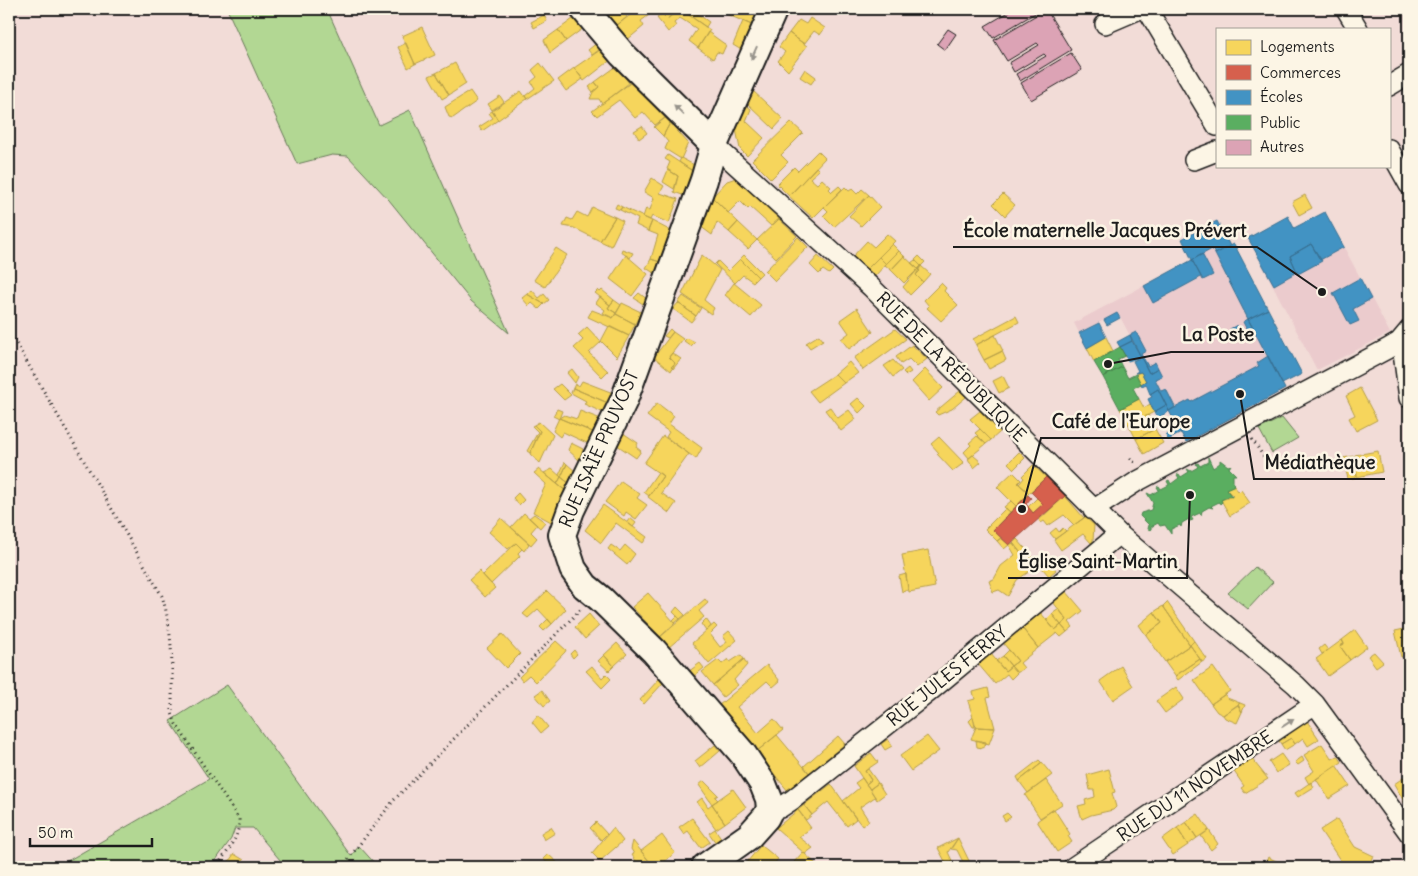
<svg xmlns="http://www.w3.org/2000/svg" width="1418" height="876" viewBox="0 0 1418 876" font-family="Delius,sans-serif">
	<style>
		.built { fill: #ebcbcd }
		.green { fill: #b2d793; stroke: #677a58 }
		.homes { fill: #f6d55c; stroke: #b59e49 }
		.shops { fill: #d6604d; stroke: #9e4c3e }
		.schools { fill: #4393c3; stroke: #376f91 }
		.public { fill: #5aae61; stroke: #47824c }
		.building { fill: #dca3b5; stroke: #1c1c1c }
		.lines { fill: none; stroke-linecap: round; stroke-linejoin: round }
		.street-casing { stroke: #1c1c1c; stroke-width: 22 }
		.secondary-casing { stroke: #1c1c1c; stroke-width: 30 }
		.path { stroke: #1c1c1c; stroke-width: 3; stroke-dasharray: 1 4; stroke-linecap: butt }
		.street { stroke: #fcf5e5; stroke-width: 19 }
		.secondary { stroke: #fcf5e5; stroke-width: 26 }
		.oneway { fill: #97938b }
		.labels { text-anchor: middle; stroke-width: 5; stroke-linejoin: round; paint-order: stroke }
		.street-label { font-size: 18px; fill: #1c1c1c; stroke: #fcf5e5 }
		.leader { fill: none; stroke: #1c1c1c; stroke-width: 2 }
		.callout-dot { fill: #1c1c1c; stroke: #fcf5e5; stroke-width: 2 }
		.callout-label { font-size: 19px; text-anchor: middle; font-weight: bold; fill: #1c1c1c; stroke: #fcf5e5; stroke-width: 5; stroke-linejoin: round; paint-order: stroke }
	</style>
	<rect width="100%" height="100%" fill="#f2dcd7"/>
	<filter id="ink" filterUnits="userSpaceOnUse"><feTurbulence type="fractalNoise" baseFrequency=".02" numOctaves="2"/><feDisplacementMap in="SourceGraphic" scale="10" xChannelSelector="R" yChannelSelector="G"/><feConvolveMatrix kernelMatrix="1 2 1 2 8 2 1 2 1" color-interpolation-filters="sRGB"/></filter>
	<g filter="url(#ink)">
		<!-- built -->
		<path class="built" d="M1325 212 1390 333 1317 370 1248 238 1288 216 1294 228Z
			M1217 221 1302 374 1283 384 1285 389 1186 442 1118 313 1079 333 1074 323 1192 260 1182 239Z"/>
		<!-- green -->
		<path class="green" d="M227 9H327L379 125 410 110 509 333 471 301 389 200 348 156 332 155 297 164Z
			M1282 418 1298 438 1272 453 1259 429Z
			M1255 567 1273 582 1248 609 1228 593Z
			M227 685 351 856 359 846 378 867H286L253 828H235L231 839 211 867H67L64 863 209 779 170 721Z"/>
		<!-- homes -->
		<path class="homes" d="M433 9H445L435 14Z
			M613 9H621L627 17 616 26 606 14Z
			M626 9H638L631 15Z
			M638 9H650L646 12 649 15 641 21 644 26 627 40 616 26Z
			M656 9H663L665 10 660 14Z
			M669 9H680L667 19 662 14Z
			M680 9 710 30 698 48 689 41 697 29 680 18 674 23 676 26 668 32 657 18 662 14 667 19Z
			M726 9H761L754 26 724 13Z
			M692 10 709 22 706 27 689 15Z
			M544 15 547 21 534 28 531 22Z
			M577 16 585 27 566 41 558 30Z
			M810 18 825 28 820 35 814 31 804 44 789 33 799 20 806 24Z
			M743 21 754 26 743 51 733 45Z
			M422 27 435 55 415 64 402 36Z
			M558 30 566 41 550 53 544 40Z
			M708 32 726 45 722 54 717 52 713 59 698 48Z
			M789 33 807 46 788 71 778 61 785 52 779 47Z
			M598 42 603 47 592 55 588 50Z
			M406 43 415 64 408 68 398 47Z
			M603 48 612 59 584 81 574 68Z
			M455 63 466 84 449 95 436 73Z
			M540 63 554 81 527 99 525 96 535 88 531 82 537 77 532 70Z
			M617 66 629 83 602 104 599 99H590L593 92 599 87 595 82Z
			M574 68 583 79 566 91 558 80Z
			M805 69 816 77 811 84 800 77Z
			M436 73 449 95 442 99 429 76Z
			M633 81 665 118 655 125 643 112 635 118 619 100 597 116 592 111Z
			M595 82 599 87 593 92 589 87Z
			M752 90 783 119 774 129 747 103Z
			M470 91 477 101 453 118 449 117 445 107Z
			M521 91 527 99 498 120 492 111Z
			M500 96 504 102 492 110 488 104Z
			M746 105 751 109 746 121 764 138 747 156 740 149 736 129Z
			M492 111 498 120 482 131 479 127 493 118 489 113Z
			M665 118 670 123 663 136 654 127Z
			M791 122 803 133 781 155 788 162 771 179 752 160Z
			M670 123 688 143 681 159 665 149 668 142 663 136Z
			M642 126 647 133 639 139 634 131Z
			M818 151 825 158 789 196 777 184 794 167 798 171Z
			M668 155 694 172 685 196 674 192 678 176 667 169 670 162 665 159Z
			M681 158 696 166 694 172 679 162Z
			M816 167 819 170 810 178 817 184 822 179 831 187 829 189 832 192 839 186 842 189 813 218 789 196Z
			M668 170 678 176 674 189 663 182Z
			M652 178 664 186 660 193 678 199 669 223 652 216 650 220 643 217 646 208 650 210 654 198 644 192Z
			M736 178 779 219 771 226 750 207 748 209 740 201 728 213 712 197 727 181Z
			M845 187 849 191 852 189 857 194 862 189 869 195 834 227 823 216 828 211 824 207Z
			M1003 194 1015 205 1005 216 993 204Z
			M869 195 880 207 861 226 849 216Z
			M1305 195 1312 208 1299 215 1292 202Z
			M712 197 738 222 729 232 717 222 712 235 700 226Z
			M617 204 622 207 620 210 615 208Z
			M592 207 615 217 600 241 574 228 563 226 567 218 572 220 577 212 587 217Z
			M622 207 652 221 648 231 636 225 638 219 620 210Z
			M615 217 623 221 611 246 600 241Z
			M779 219 797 236 776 258 757 240Z
			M652 221 673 232 663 263 651 259 658 235 648 231Z
			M738 222 757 240 748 249 729 232Z
			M887 234 895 241 867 269 853 256 867 241 874 247Z
			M798 237 808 247 775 281 765 271Z
			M892 244 899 251 886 264 879 257Z
			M556 248 567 255 545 287 534 280Z
			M622 249 633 253 630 258 621 252Z
			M899 251 904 256 891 270 885 265Z
			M626 255 648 274 632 296 610 279Z
			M702 255 720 270 704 300 714 308 711 314 682 294Z
			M744 255 762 273 758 277 740 259Z
			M818 256 833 270 829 274 823 270 819 274 810 265Z
			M904 256 918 269 904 283 891 270Z
			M919 256 925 262 921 266 915 260Z
			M879 257 886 264 875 276 867 269Z
			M651 259 663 263 659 276 646 268Z
			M740 259 758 277 753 282 743 275 735 283 715 264 718 261 728 271Z
			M915 260 921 266 918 269 911 263Z
			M921 266 930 274 923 282 916 275Z
			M918 269 920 271 916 275 923 282 910 295 903 287Z
			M734 283 761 305 751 317 725 295Z
			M941 283 946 288 944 291 958 305 941 321 927 308 929 306 924 300Z
			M532 290 539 298 544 294 549 300 544 304 527 294Z
			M598 290 600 292 602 290 614 300 610 305 595 293Z
			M639 293 648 300 646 306 634 298Z
			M527 294 544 304 539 309 532 303 529 306 522 298Z
			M683 296 701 308 696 316 678 303Z
			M600 297 610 305 608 308 616 313 613 318 603 313 605 310 596 303Z
			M614 300 621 305 616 313 608 308Z
			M622 303 641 312 635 324 616 314Z
			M678 303 696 316 691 322 673 309Z
			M857 308 873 332 849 349 841 339 849 333 840 320Z
			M592 310 613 318 616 314 635 324 629 336 588 317Z
			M1016 316 1019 322 976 345 973 339Z
			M609 326 629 336 617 357 601 341Z
			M587 327 601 342 589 353 608 371 602 377 574 348 583 340 578 335Z
			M670 329 673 332 668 338 664 336Z
			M895 329 906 339 863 370 854 358Z
			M673 332 683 339 669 357 675 363 671 371 654 357Z
			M819 335 823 340 810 348 806 343Z
			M995 335 1003 351 984 360 976 345Z
			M1106 337 1113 351 1094 362 1087 348Z
			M687 338 695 342 691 346 684 341Z
			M912 345 927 359 917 367 909 359 901 364 896 357Z
			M1002 351 1006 360 989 369 984 360Z
			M672 353 681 359 673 369 671 367 675 363 669 357Z
			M893 360 902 370 893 377 884 366Z
			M849 362 858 373 844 383 835 374Z
			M908 368 911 372 906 375 903 372Z
			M572 369 578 377 575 383 567 373Z
			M925 369 943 388 929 401 912 382Z
			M1141 372 1146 381 1141 384 1136 374Z
			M835 374 844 383 818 402 809 391Z
			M1003 376 1009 388 999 393 993 381Z
			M582 381 613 393 608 403 573 388 575 384 579 386Z
			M560 384 571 395 564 400 553 389Z
			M573 388 608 403 604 413 584 404 586 401 571 393Z
			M1360 388 1377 420 1356 431 1349 418 1355 415 1346 396Z
			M960 391 966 397 952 409 938 415 935 412Z
			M858 398 866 406 859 413 851 404Z
			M1139 399 1144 408 1150 404 1154 412 1129 425 1120 409Z
			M657 403 674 416 669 424 702 448 696 459 666 437 669 432 647 416Z
			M830 407 838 418 849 410 856 419 841 431 825 410Z
			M557 409 562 411 559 419 553 416Z
			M580 411 601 419 595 433 559 418 564 415 577 419Z
			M980 411 1000 432 991 440 970 419Z
			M1148 415 1155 429 1136 439 1129 425Z
			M559 418 595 433 589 444 563 432 560 437 553 431Z
			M539 422 553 435 540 463 530 454 540 431 534 425Z
			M534 425 540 431 530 453 527 451 538 432 532 426Z
			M980 429 991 440 986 444 975 433Z
			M1155 429 1163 443 1144 454 1136 439Z
			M623 433 638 443 636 447 641 451 636 458 617 445Z
			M663 436 689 454 661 493 676 503 669 513 648 497 663 476 644 463Z
			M977 436 986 444 969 458 964 452 971 445 969 443Z
			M939 437 964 463 953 471 937 454 939 453 931 444Z
			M571 443 583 449 579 460 568 450Z
			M1378 451 1382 472 1357 477 1355 455Z
			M1019 452 1025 458 1014 469 1008 463Z
			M973 455 981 462 974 468 968 459Z
			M1354 456 1357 477 1348 479 1343 458Z
			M565 462 567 464 561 477 559 475Z
			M567 464 576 472 570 484 561 477Z
			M1033 465 1046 477 1029 493 1019 484 1024 478 1022 476Z
			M539 469 567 492 553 523 533 512 546 484 534 473Z
			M552 469 561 477 557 484 544 473Z
			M658 472 663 476 649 496 644 492Z
			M1013 472 1021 480 1018 483 1029 493 1016 506 997 487Z
			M561 477 570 484 567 492 557 484Z
			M621 481 640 494 637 498 647 505 636 519 626 512 624 516 605 502Z
			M1233 485 1239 492 1241 490 1250 503 1230 516 1221 500 1233 496 1226 489Z
			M518 493 524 500 519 505 513 498Z
			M1065 496 1084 518 1074 525 1064 515 1048 526 1044 521 1041 523 1039 520Z
			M1037 498 1043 504 1033 513 1028 507Z
			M1011 501 1016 506 1010 512 1004 507Z
			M603 505 647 537 643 543 616 523 601 543 585 530Z
			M1006 508 1010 512 993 530 1001 538 997 541 985 529Z
			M524 513 537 525 531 532 537 538 531 545 511 527Z
			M534 514 545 522 540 528 529 518Z
			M1085 517 1094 525 1093 541 1091 543 1083 534 1061 550 1054 540Z
			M501 518 529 544 524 551 516 543 508 549 489 532Z
			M630 518 636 523 633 527 627 522Z
			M1056 528 1059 532 1063 528 1066 531 1055 539 1050 533Z
			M1001 538 1009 545 1004 549 997 541Z
			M1017 539 1032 556 1026 560 1013 543Z
			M516 543 522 549 518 553 520 556 491 584 483 575Z
			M1013 543 1033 569 1017 580 1008 596 999 590 993 592 989 581 994 579 1001 566 1015 555 1009 545Z
			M611 545 620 551 625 545 635 554 627 565 608 549Z
			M928 550 935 587 909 592 902 555Z
			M1043 554 1056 570 1049 576 1035 560Z
			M1032 556 1038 564 1033 569 1026 560Z
			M479 571 495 588 485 597 469 580Z
			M906 574 908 590 902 592 899 576Z
			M547 591 566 609 552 624 538 609 528 618 523 614Z
			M1066 591 1083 611 1069 622 1073 627 1067 632 1061 625 1067 620 1053 602Z
			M648 593 675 623 660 637 632 607Z
			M705 599 708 603 699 611 704 617 668 648 659 638Z
			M1167 602 1194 641 1190 645 1163 606Z
			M1163 606 1190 645 1165 662 1146 635 1162 623 1154 612Z
			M677 607 685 615 680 619 673 612Z
			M1059 609 1067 620 1061 625 1052 614Z
			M1040 612 1055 630 1061 625 1067 632 1061 637 1057 633 1038 648 1022 628Z
			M1154 612 1162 623 1146 635 1139 625Z
			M589 614 599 626 585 639 575 627Z
			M1052 614 1061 625 1055 630 1046 620Z
			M677 616 680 619 675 623 673 620Z
			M548 619 552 624 544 631 540 627Z
			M706 619 711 626 706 631 701 624Z
			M714 624 717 627 710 634 720 647 727 642 723 636 729 631 737 640 709 664 692 643Z
			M1022 628 1038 648 1020 663 1024 668 1017 673 1011 666 1018 661 1003 643Z
			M1409 628V655L1401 657 1395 631Z
			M1355 630 1367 647 1350 660 1340 646 1344 644 1342 640Z
			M502 634 520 654 506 668 487 648Z
			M1342 640 1344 644 1340 646 1350 660 1328 676 1316 659Z
			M556 641 566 650 565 652 536 682 529 675 522 681 519 677Z
			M1194 641 1207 659 1202 662 1190 645Z
			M617 643 627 654 614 666 604 655Z
			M1190 645 1200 659 1175 676 1165 662Z
			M1324 645 1328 650 1322 654 1319 649Z
			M574 650 577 654 573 658 570 654Z
			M1009 650 1018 661 1011 666 1003 656Z
			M1374 652 1383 662 1376 667 1368 656Z
			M991 654 1005 671 1011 666 1017 673 1011 679 1007 674 995 684 978 664Z
			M604 655 614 666 609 671 598 661Z
			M741 655 744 659 713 685 702 672 718 660 722 664 728 659 730 662Z
			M1003 656 1011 666 1005 671 996 661Z
			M744 659 747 665 734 680 738 685 723 697 713 685Z
			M1200 659 1202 662 1178 680 1175 676Z
			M700 663 704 668 693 677 688 672Z
			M767 665 780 681 773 687 767 681 737 707 758 733 774 719 783 730 756 752 718 706Z
			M592 666 602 678 606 674 611 679 602 688 586 671Z
			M1121 666 1133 686 1113 700 1100 681Z
			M1213 667 1230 691 1211 704 1194 680Z
			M659 679 663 683 644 704 640 700Z
			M1176 687 1184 699 1165 713 1156 701Z
			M988 688 990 697 987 698 995 728 976 727 968 701 975 699 973 692Z
			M542 690 550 701 544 706 535 695Z
			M1225 694 1227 698 1240 703 1223 715 1217 712 1211 704Z
			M1240 703 1245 705 1242 712 1238 705Z
			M1238 705 1242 712 1237 723 1225 718 1223 715Z
			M538 715 548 727 541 733 532 722Z
			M973 717 975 727H973L969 721Z
			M1307 721 1319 739 1308 746 1303 738 1295 744 1291 738 1281 744 1278 739Z
			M976 727 995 728 989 744 971 739Z
			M777 735 809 773 788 791 756 752Z
			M838 736 845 744 809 773 804 766Z
			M927 736 939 751 911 771 900 756Z
			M1291 738 1295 744 1285 750 1281 744Z
			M888 739 892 746 885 750 881 744Z
			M976 740 986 742 985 746 982 748 977 747Z
			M1322 744 1332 759 1338 756 1342 762 1309 784 1305 777 1314 771 1304 755Z
			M715 745 720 751 700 768 695 761Z
			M871 753 878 762 865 771 871 780 866 784 854 766Z
			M1281 754 1289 765 1276 773 1269 762Z
			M1302 757 1304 761 1298 765 1295 762Z
			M1251 758 1268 779 1245 793 1241 788 1244 786 1233 770Z
			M1039 760 1042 763 1019 781 1017 777Z
			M1042 763 1052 775 1028 793 1019 781Z
			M1336 765 1350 786 1329 799 1316 779Z
			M868 769 878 783 870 789 866 784 871 780 865 771Z
			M1109 769 1115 792 1112 793 1116 807 1113 810 1091 815 1082 819 1078 806 1086 804 1085 800 1095 797 1094 790H1090L1087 775Z
			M1406 776 1409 780V810L1394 784Z
			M862 778 875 797 860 807 869 821 862 826 843 801 859 788 855 783Z
			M1046 780 1062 804 1040 818 1025 795Z
			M704 781 718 795 715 797 718 800 712 804 699 785Z
			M1311 782 1314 787 1298 797 1295 793Z
			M878 783 885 794 877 800 870 789Z
			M831 784 856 819 847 826 828 802 812 815 804 805Z
			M733 789 746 807 725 823 712 804Z
			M702 798 708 807 712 804 725 823 716 829 697 802Z
			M804 805 812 815 806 820 798 810Z
			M1054 809 1070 834 1068 836 1072 842 1057 852 1037 821Z
			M798 810 811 828 799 837 813 848 805 854 776 828Z
			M1007 813 1011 817 1005 821 1002 816Z
			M1198 814 1209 830 1197 838 1186 822Z
			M692 818 710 842 701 848 688 831 684 834 679 827Z
			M1337 819 1355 847 1374 856 1368 867H1351L1342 863 1320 830Z
			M596 822 607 834 601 840 590 828Z
			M1186 822 1197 838 1188 845 1177 828Z
			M551 827 555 833 544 840 541 833Z
			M613 828 623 841 600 861 592 853Z
			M1177 828 1188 845 1173 855 1162 839Z
			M715 829 722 839 716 843 709 833Z
			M1209 830 1218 844 1211 850 1201 836Z
			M662 835 675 853 659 866 661 867H654L641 851Z
			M958 838 948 852 955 867H948L938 848Z
			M958 838 972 867H962L963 862 957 850 951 849Z
			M633 841 653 866 634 867 638 864 632 855 634 854 631 849Z
			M761 845 778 859 772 867H743Z
			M803 852 818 866 817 867H800L794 862Z
			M234 854 244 860 239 867H225Z
			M548 854 562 867H552L543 859Z
			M1268 857 1280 863 1278 867H1264Z"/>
		<!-- shops -->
		<path class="shops" d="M1046 477 1065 496 1009 545 993 530 1028 495 1031 498 1026 504 1033 513 1043 504 1031 492Z"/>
		<!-- schools -->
		<path class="schools" d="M1325 212 1344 247 1320 260 1311 244 1290 256 1297 272 1274 285 1248 238 1288 216 1294 228Z
			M1217 221 1230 246 1215 254 1212 249 1192 260 1182 239Z
			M1234 244 1268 309 1248 319 1215 254Z
			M1311 244 1322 261 1298 274 1290 256Z
			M1202 254 1213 275 1203 280 1192 260Z
			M1192 260 1201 277 1153 303 1144 286Z
			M1360 278 1371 299 1353 309 1359 321 1350 325 1333 293Z
			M1268 309 1302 374 1282 384 1248 319Z
			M1117 313 1120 318 1107 325 1104 320Z
			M1248 319 1253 328 1248 332 1243 322Z
			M1099 323 1106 337 1087 348 1079 333Z
			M1237 325 1242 334 1235 338 1230 329Z
			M1136 332 1146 351 1141 354 1148 366 1155 362 1158 368 1149 373 1130 335Z
			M1130 335 1132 341 1120 347 1117 342Z
			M1132 341 1141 357 1128 361 1120 347Z
			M1268 356 1285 389 1186 442 1169 411 1190 400 1191 402 1259 366 1257 363Z
			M1141 357 1149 373 1158 368 1162 376 1155 379 1161 391 1166 389 1175 407 1169 411 1158 389 1150 394 1146 384 1142 386 1141 384 1146 381 1141 372 1135 373 1138 371 1133 361Z
			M1158 389 1166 405 1154 412 1148 399 1152 397 1150 394Z
			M1166 405 1169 411 1158 418 1154 412Z
			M1179 428 1181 433 1168 440 1166 435Z"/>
		<!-- public -->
		<path class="public" d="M1120 347 1125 356 1118 359 1122 367 1103 377 1094 362Z
			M1122 367 1128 378 1136 374 1141 384 1133 388 1139 399 1120 409 1103 377Z
			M1208 457 1213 468 1220 463V460L1228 466 1231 465 1229 468 1236 475H1233V483L1235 485 1226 489 1232 497 1229 496 1221 500 1222 502 1220 504 1219 502 1211 506 1213 508 1209 507 1202 511 1201 515 1200 513 1191 517 1193 520 1190 521 1189 519 1182 523 1181 527 1180 525 1171 529V534L1165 525 1160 526 1158 523 1151 527V530L1148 529 1149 525 1140 516 1141 513 1151 510 1153 503 1147 493 1151 495 1159 490 1157 487 1159 486 1161 489 1169 485 1167 481 1169 480 1171 484 1179 478 1177 475 1179 474 1181 477 1189 472 1187 469 1191 471 1198 467 1196 464 1198 463 1200 466 1208 462Z"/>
		<!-- building -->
		<path class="building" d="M1014 9H1046L1071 50 1020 81 1016 74 1046 56 1044 54 1014 72 1009 63 1039 45 1037 43 1007 61 994 40 1038 14 1037 12 993 38 985 26Z
			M948 29 956 34 945 50 937 44Z
			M1071 53 1082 70 1031 100 1021 83Z"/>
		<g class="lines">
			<defs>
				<path id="street" d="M1147 9 1217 126
					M1346 9 1358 29
					M1105 24 1140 9
					M1389 86 1409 74
					M714 145 871 287 1119 534 1296 685 1315 704 1409 833
					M1389 149 1409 185
					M1194 160 1217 151
					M1399 342 1403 353 1409 398
					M1093 510 1136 482 1387 349 1399 342 1409 330
					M770 809 780 808 792 800 929 692 1119 534
					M1073 867 1315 704"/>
				<path id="secondary" d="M584 9 622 54 714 145
					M705 867 749 836 766 817 770 809 769 799 763 784 743 754 654 651 601 599 585 586 573 569 562 535 571 510 624 400 704 180 714 145 774 9"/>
			</defs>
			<!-- street casing -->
			<use href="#street" class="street-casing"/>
			<!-- secondary casing -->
			<use href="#secondary" class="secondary-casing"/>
			<!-- path -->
			<path class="path" d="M9 331 162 596C174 635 172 673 172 713L176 724 239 819C240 838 226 853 216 867
				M1252 439 1268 463
				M1130 458 1135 463
				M342 867 394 800 581 609"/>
			<!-- street -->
			<use href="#street" class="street"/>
			<!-- secondary -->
			<use href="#secondary" class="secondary"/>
		</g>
		<!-- one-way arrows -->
		<defs><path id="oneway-solid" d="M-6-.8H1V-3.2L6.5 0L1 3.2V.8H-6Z" transform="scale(1.25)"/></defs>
		<g class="oneway">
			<use href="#oneway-solid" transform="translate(754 53) rotate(114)"/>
			<use href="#oneway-solid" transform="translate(679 110) rotate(-135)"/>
			<use href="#oneway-solid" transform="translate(1288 723) rotate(-34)"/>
		</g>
	</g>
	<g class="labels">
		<!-- street labels -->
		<g class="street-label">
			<text transform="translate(951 367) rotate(45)" y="6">RUE DE LA RÉPUBLIQUE</text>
			<text transform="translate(599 449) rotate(-66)" y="6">RUE ISAÏE PRUVOST</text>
			<text transform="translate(947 676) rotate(-39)" y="6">RUE JULES FERRY</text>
			<text transform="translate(1195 786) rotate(-34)" y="6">RUE DU 11 NOVEMBRE</text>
		</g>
	</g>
	<!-- callouts -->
	<path class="leader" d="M1322 292L1257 247H953M1108 364L1171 352H1264M1022 509L1041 438H1200M1240 394L1254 479H1385M1190 495L1187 578H1008"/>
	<g class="callout-dot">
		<circle cx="1322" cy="292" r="5"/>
		<circle cx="1108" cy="364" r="5"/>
		<circle cx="1022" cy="509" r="5"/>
		<circle cx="1240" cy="394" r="5"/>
		<circle cx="1190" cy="495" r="5"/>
	</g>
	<g class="callout-label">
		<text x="1105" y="237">École maternelle Jacques Prévert</text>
		<text x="1218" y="341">La Poste</text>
		<text x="1121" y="428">Café de l'Europe</text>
		<text x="1320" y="469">Médiathèque</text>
		<text x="1098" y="568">Église Saint-Martin</text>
	</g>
	<!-- margin -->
	<rect width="1418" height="876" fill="none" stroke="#fcf5e5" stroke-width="30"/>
	<rect x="15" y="15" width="1388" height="846" fill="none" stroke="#1c1c1c" stroke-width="2" filter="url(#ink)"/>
	<!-- legend -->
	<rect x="1216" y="28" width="175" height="140" fill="#fcf5e5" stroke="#a29e95"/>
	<rect x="1226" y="40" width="25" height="15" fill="#f6d55c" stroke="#a29e95"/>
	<text x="1260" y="52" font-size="15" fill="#1c1c1c">Logements</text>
	<rect x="1226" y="65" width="25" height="15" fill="#d6604d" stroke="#a29e95"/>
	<text x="1260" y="78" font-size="15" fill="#1c1c1c">Commerces</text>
	<rect x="1226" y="90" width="25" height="15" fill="#4393c3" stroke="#a29e95"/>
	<text x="1260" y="102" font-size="15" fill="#1c1c1c">Écoles</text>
	<rect x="1226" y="115" width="25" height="15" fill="#5aae61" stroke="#a29e95"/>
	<text x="1260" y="128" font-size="15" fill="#1c1c1c">Public</text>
	<rect x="1226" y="140" width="25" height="15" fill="#dca3b5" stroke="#a29e95"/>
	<text x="1260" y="152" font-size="15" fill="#1c1c1c">Autres</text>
	<!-- scale -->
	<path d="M30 838v8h122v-8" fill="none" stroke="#1c1c1c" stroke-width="2.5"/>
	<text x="38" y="838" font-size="15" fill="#1c1c1c" stroke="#fcf5e5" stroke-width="4" paint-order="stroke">50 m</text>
</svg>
